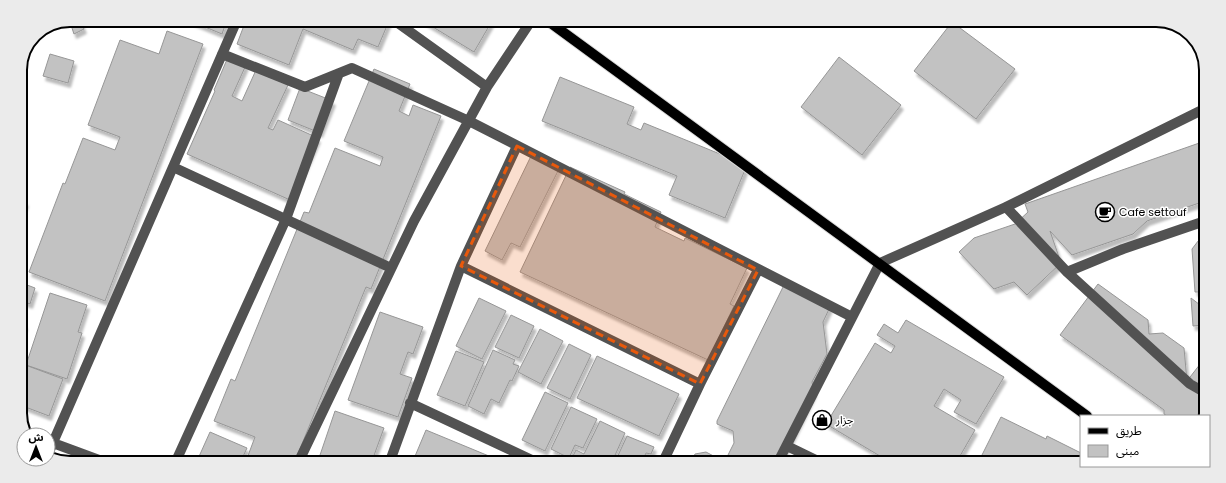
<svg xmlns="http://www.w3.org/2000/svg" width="1226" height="483" viewBox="0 0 1226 483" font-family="Poppins,'Noto Sans Arabic',sans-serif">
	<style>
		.building { fill: #c2c2c2; stroke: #969696; filter: url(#shadow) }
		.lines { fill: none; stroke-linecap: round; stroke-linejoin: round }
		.major-casing { stroke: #dbdbdb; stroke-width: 12 }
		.minor { stroke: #525252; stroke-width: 10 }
		.major { stroke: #000; stroke-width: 10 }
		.marked { fill: #e8590c; fill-opacity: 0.2; stroke: #e8590c; stroke-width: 3; stroke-dasharray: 8 5; stroke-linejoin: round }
		.labels { text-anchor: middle; stroke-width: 3; stroke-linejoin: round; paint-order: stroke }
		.poi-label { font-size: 11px; fill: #000; stroke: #fff; text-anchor: start }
		.rim { fill: none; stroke: #000; stroke-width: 2 }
	</style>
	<defs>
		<filter id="shadow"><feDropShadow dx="2.5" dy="4.5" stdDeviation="1" flood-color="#0004"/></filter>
	</defs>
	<rect width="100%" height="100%" fill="#fff"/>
	<!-- building -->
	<path class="building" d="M72 20H86L81 22 84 29 74 34 71 25 74 23Z
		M188 20H227L222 34Z
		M246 20 355 21 354 23 363 27 366 21H389L378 47 358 39 353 50 303 29 289 65 237 44Z
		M423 21H492L474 52Z
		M952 22 1015 69 976 119 914 71Z
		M167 31 203 44 105 301 29 272 63 183 65 184 83 138 115 150 120 137 88 125 120 40 159 54Z
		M50 54 74 61 68 83 43 76Z
		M228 57 246 65 232 96 242 101 256 70 288 85 268 128 273 130 278 120 318 138 290 200 187 154 215 91 214 90Z
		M839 57 901 105 862 155 801 107Z
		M374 69 410 84 399 111 409 116 413 105 441 116 371 289 366 287 295 461H246L255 437 214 421 231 379 235 381 304 212 309 213 335 148 380 166 383 157 344 141Z
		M560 77 634 107 627 124 641 130 644 123 747 165 725 218 669 195 677 176 542 121Z
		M300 88 333 101 320 133 288 120Z
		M1205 141V201L1147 221 1133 234 1072 255 1050 231 1061 263 1027 295 1014 282 994 289 959 252 974 238 1015 224 1028 212 1025 204Z
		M532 154 560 167 520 247 511 243 502 260 485 251Z
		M570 167 625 192 624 194 661 212 655 227 684 241 685 238 747 268 730 304 734 306 708 360 520 272Z
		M20 200 26 202 20 215Z
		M1205 232 1204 292H1195L1192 249Z
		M22 283 35 288 30 304 20 300V287Z
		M1098 284 1148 320 1149 334 1163 333 1184 348 1187 381 1204 359 1203 416H1167L1164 414V410L1060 335Z
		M784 285 830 307 823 322 827 354 812 382 814 392 780 462H691L695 454 706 452 721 460 726 459 734 443 733 431 717 424V421Z
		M50 293 87 305 78 332 82 333 67 379 26 365Z
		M479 298 506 311 482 359 456 346Z
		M1191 298 1204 308V325L1193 326Z
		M380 312 423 327 413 354 408 352 400 374 412 378 398 417 348 400Z
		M511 315 534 326 519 358 495 347Z
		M906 320 1004 377 976 424 954 412 961 400 944 389 934 406 975 430 956 463 890 462 826 424 875 343 891 353 895 346 877 335 884 324 898 333Z
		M20 323 25 325 20 335Z
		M540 329 563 341 541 384 518 372Z
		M569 344 591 355 570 399 547 388Z
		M493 350 515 360 513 364 519 366 512 381 510 380 499 403 491 399 484 414 468 406Z
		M456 351 484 362 465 406 437 395Z
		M597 356 679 394 659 436 577 398Z
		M20 363 63 379 49 416 20 405Z
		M545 392 568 403 545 451 522 440Z
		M571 407 597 419 583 448 575 445 569 458 551 449Z
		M335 411 384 428 372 461H318Z
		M1001 417 1046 439 1047 436 1081 453V463H978Z
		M600 421 625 433 612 462 602 457 600 462H570L576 450 584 454Z
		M426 430 501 461H413Z
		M25 431 32 433V435H27Z
		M210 432 247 448 241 461H197Z
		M627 436 654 447 651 454 646 453 642 462H615Z"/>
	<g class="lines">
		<defs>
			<path id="major" d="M548 21 1087 416"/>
		</defs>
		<!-- major casing -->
		<use href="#major" class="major-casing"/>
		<!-- minor -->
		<path class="minor" d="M395 21 487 87
			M222 54 305 87 352 68 469 121 852 317
			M173 167 391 268
			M1006 207 1067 272 1190 384 1204 392
			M461 266 700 384
			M1067 272 1123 249 1205 221
			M410 403 534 461
			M53 443 99 460
			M787 446 820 462
			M48 454 237 20
			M176 461 286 219 339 73
			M299 461 414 221 487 87 531 21
			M390 461 461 266 517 146
			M663 462 700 384 758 270
			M778 462 880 263 1006 207 1206 108"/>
		<!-- major -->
		<use href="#major" class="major"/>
	</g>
	<!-- marked area -->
	<path class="marked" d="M517 146 758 270 700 384 461 266Z"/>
	<!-- icons -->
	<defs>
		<symbol id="cafe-ring" viewBox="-11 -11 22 22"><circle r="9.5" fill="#fff" stroke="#000" stroke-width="1.5"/><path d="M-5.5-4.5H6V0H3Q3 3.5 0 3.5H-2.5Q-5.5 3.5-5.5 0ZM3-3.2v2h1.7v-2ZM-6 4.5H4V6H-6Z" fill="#000"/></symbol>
		<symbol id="shop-ring" viewBox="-11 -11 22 22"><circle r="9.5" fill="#fff" stroke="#000" stroke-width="1.5"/><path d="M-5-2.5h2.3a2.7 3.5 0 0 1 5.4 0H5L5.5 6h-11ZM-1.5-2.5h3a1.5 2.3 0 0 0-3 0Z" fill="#000"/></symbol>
	</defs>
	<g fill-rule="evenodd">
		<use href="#cafe-ring" x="1094" y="201" width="22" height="22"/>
		<use href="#shop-ring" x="811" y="409" width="22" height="22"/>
	</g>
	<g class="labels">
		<!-- poi labels -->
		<g class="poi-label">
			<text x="1119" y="216">Cafe settouf</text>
			<text x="836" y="424">جزار</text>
		</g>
	</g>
	<!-- crop -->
	<path d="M0 0H1226V483H0ZM70 27H1156A43 43 0 0 1 1199 70V413A43 43 0 0 1 1156 456H70A43 43 0 0 1 27 413V70A43 43 0 0 1 70 27Z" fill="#ebebeb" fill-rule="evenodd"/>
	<path class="rim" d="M70 27H1156A43 43 0 0 1 1199 70V413A43 43 0 0 1 1156 456H70A43 43 0 0 1 27 413V70A43 43 0 0 1 70 27Z"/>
	<!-- legend -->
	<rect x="1080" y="415" width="130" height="52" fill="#ffffff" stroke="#999999"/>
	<rect x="1088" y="428" width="20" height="6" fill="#000000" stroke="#999999"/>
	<text x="1116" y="435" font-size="12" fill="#000000">طريق</text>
	<rect x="1088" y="445" width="20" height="12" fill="#c2c2c2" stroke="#999999"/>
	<text x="1116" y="455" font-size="12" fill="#000000">مبنى</text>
	<!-- north arrow -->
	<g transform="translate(36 447)"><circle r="19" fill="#ffffff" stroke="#999999"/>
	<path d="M0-3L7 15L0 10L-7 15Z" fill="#000000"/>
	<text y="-6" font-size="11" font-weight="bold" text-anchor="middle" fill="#000000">ش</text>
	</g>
</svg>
